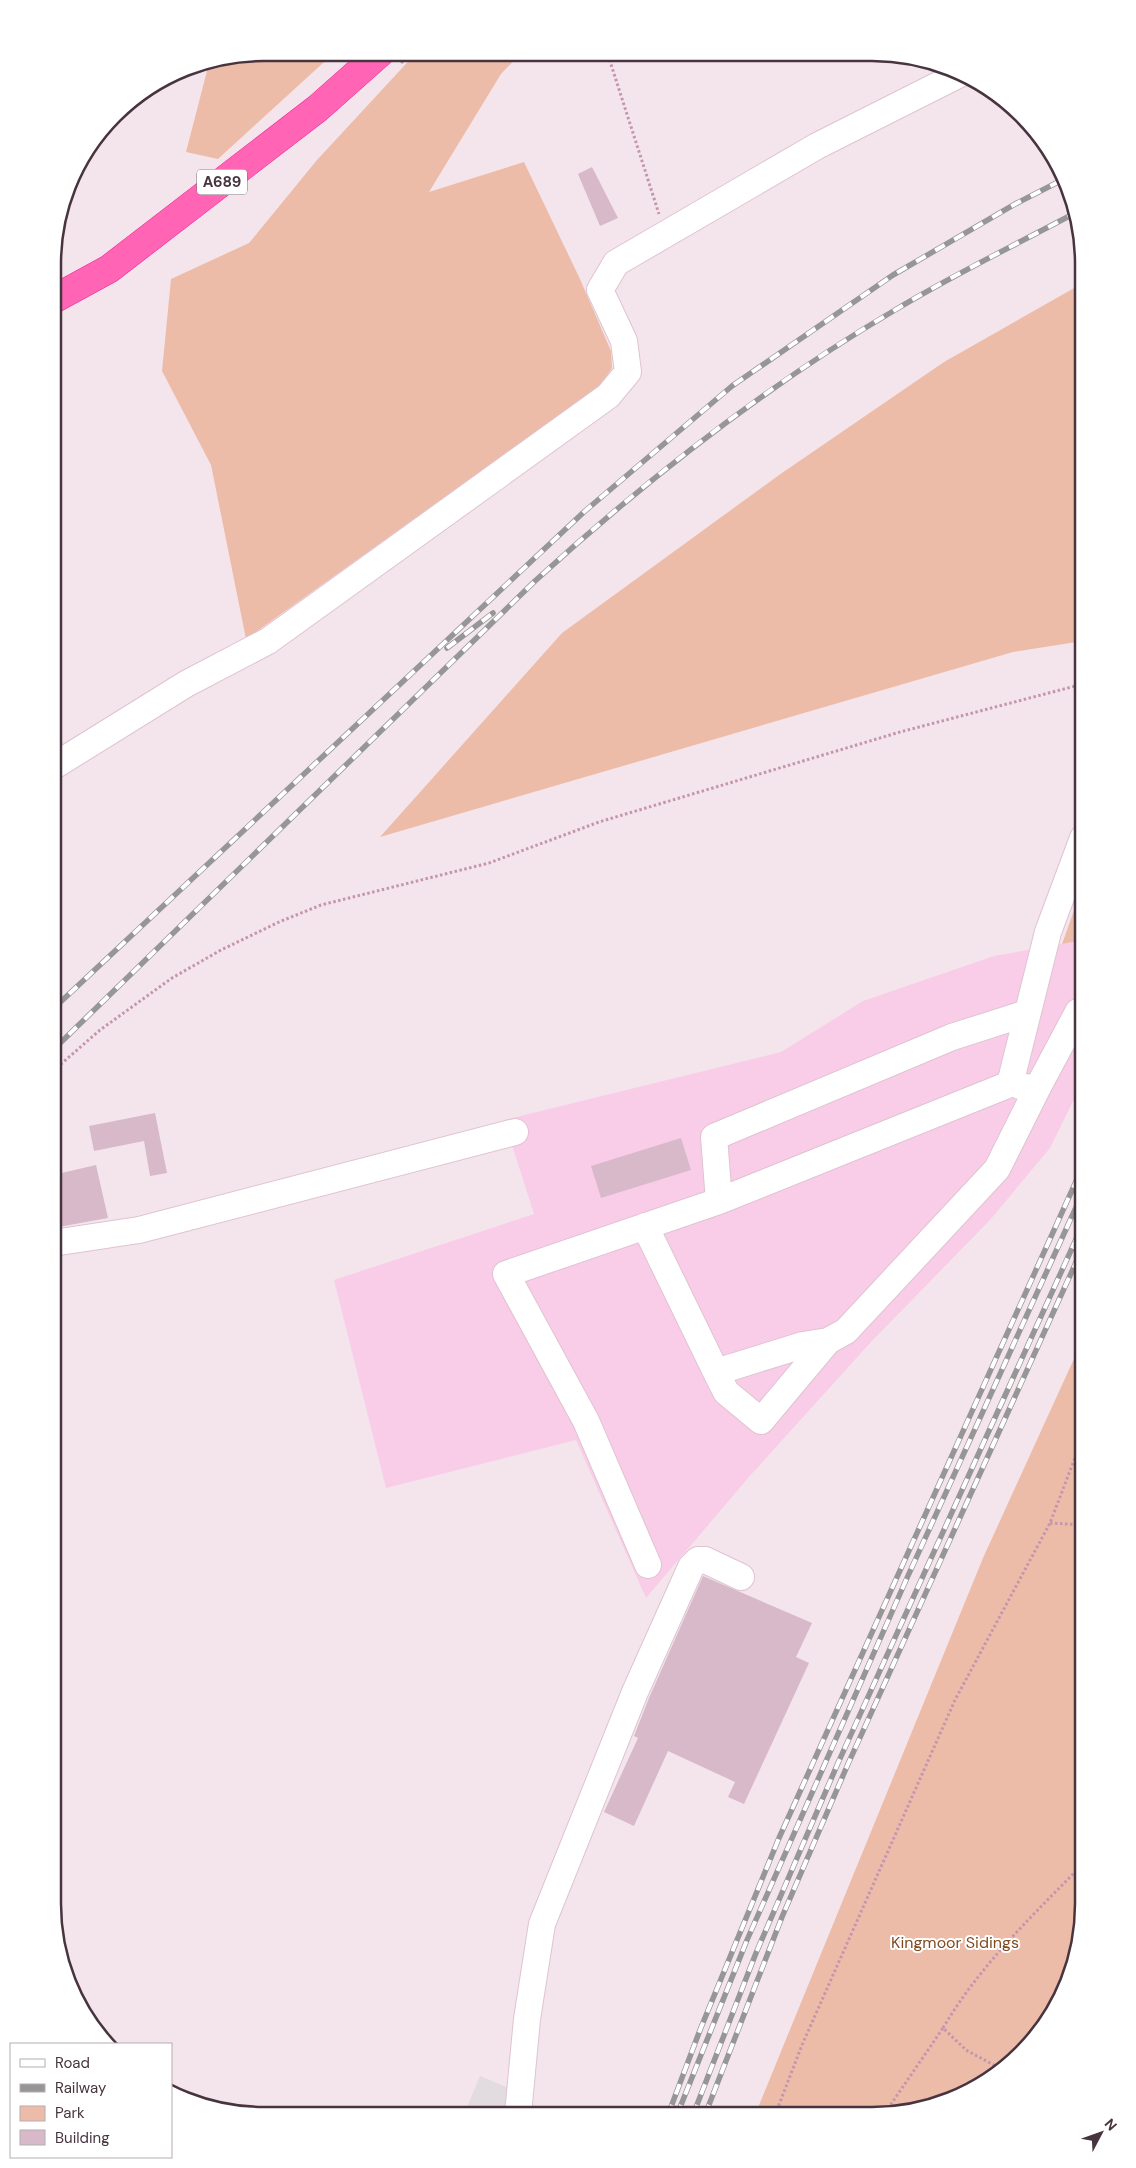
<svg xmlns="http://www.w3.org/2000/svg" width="1136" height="2168" viewBox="0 0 1136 2168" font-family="'DM Sans',sans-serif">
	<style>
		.commercial { fill: #f9cde7 }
		.green { fill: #edbca9 }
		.parking { fill: #e2dbdf }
		.building { fill: #d7b9ca }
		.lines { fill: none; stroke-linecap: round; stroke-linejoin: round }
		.minor-casing { stroke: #dfc3d1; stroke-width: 28 }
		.highway-casing { stroke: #ee2593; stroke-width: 29 }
		.path { stroke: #c496ae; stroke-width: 3; stroke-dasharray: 2.5 2.5; stroke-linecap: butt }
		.minor { stroke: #fff; stroke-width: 26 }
		.highway { stroke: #ff65b4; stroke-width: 28 }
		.rail-casing { stroke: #969696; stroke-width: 5.5 }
		.rail { stroke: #fff; stroke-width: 4; stroke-dasharray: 11; stroke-linecap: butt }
		.labels { text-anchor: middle; stroke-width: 4; stroke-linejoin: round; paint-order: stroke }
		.shield { fill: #fff; stroke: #7e7179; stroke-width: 1 }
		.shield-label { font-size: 15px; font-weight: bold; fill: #47343f }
		.park-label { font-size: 16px; fill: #804b21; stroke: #fff }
		.rim { fill: none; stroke: #47343f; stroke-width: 2.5 }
	</style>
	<rect width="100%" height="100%" fill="#f4e5ec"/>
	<!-- commercial -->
	<path class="commercial" d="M1083 940V1081L1050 1148 990 1220 871 1342 749 1477 646 1598 576 1440 386 1488 334 1280 534 1214 504 1120 781 1052 863 1001 994 956Z"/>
	<!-- green -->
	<path class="green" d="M264 53H334L218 159 186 152 209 63Z
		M416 53 520 54 501 74 429 192 524 162 580 279 611 351 612 368 600 386 246 639 211 465 162 371 171 279 249 243 317 160Z
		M1083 283V641L1013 652 380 837 562 633 779 475 944 362Z
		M1083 885V940L1062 944Z
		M1083 1339V1918L1068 1985 1040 2033 990 2080 940 2104 872 2115H755L983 1558Z"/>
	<!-- parking -->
	<path class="parking" d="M480 2076 521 2093 520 2114H464Z"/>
	<!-- building -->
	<path class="building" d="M592 167 618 218 600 226 578 174Z
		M155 1113 167 1173 150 1176 144 1141 94 1151 89 1126Z
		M681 1138 691 1170 601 1198 591 1166Z
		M96 1165 108 1218 53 1228V1175Z
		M703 1576 812 1623 796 1657 809 1663 744 1804 728 1797 735 1782 668 1751 634 1826 604 1812 638 1738 634 1736 649 1698Z"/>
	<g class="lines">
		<defs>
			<path id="minor" d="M54 766 186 684 268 641 608 396 628 372 624 341 600 290 616 263 817 146 962 73
				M1027 1013 952 1037 714 1137 719 1201 1010 1084 1048 932 1083 838
				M1020 1086 1037 1089 1078 1012
				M645 1226 716 1372 726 1392 761 1421 828 1341 803 1345 716 1372
				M53 1243 139 1230 515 1132
				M828 1341 846 1331 997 1169 1037 1089
				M648 1565 586 1421 506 1274 719 1201
				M518 2114 527 2019 542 1924 635 1692 691 1567 698 1560H705L741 1577"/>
			<path id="highway" d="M54 299 109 269 318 108 380 53"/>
		</defs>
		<!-- minor casing -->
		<use href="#minor" class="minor-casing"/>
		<!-- highway casing -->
		<use href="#highway" class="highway-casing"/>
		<!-- path -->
		<path class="path" d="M608 55 659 214
			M401 63 412 53
			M54 326 62 321
			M53 1071 100 1030 172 978 221 950 279 922 321 905 489 863 599 822 900 732 1083 684
			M1050 1523 1083 1525
			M943 2028C980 1965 1033 1915 1083 1864
			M885 2113 943 2028 966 2050 1001 2069
			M775 2115 802 2045 955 1700 1050 1523 1083 1437"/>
		<!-- minor -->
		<use href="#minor" class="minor"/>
		<!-- highway -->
		<use href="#highway" class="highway"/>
		<defs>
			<path id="rail" d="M447 648 493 613
				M53 1009 585 511 732 386 893 275 1017 203 1064 179
				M53 1050 535 581C647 479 764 387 895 310 953 275 1015 245 1075 213
				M668 2115 700 2030 779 1838 1083 1166
				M677 2115 747 1940 907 1578 1083 1192
				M693 2115 756 1953 838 1763 1083 1224
				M705 2115 782 1917 848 1764 1083 1247"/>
		</defs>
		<!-- rail casing -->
		<use href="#rail" class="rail-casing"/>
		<!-- rail -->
		<use href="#rail" class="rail"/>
	</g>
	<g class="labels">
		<!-- shield labels -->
		<rect class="shield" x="197" y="169.5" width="50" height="25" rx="4"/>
		<g class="shield-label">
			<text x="222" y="187">A689</text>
		</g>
		<!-- park labels -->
		<g class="park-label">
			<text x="955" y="1948">Kingmoor Sidings</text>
		</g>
	</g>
	<!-- crop -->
	<path d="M0 0H1136V2168H0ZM264 61H872A203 203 0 0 1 1075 264V1904A203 203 0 0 1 872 2107H264A203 203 0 0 1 61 1904V264A203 203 0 0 1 264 61Z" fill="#fff" fill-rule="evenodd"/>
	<path class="rim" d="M264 61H872A203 203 0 0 1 1075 264V1904A203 203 0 0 1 872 2107H264A203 203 0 0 1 61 1904V264A203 203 0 0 1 264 61Z"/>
	<!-- legend -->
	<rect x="10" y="2043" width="162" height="115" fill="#ffffff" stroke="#b5aeb2"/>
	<rect x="20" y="2059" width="25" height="8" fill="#ffffff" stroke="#b5aeb2"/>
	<text x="55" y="2068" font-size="15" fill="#47343f">Road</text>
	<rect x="20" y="2084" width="25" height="8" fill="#969696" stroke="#b5aeb2"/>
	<text x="55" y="2093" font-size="15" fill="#47343f">Railway</text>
	<rect x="20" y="2106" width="25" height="15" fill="#edbca9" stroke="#b5aeb2"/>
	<text x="55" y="2118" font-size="15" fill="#47343f">Park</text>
	<rect x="20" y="2130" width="25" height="15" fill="#d7b9ca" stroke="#b5aeb2"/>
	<text x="55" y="2143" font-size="15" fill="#47343f">Building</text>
	<!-- north arrow -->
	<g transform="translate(1101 2133) rotate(49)" stroke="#ffffff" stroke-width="4" paint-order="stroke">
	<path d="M0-4L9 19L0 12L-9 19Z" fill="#47343f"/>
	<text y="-8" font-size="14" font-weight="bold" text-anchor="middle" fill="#47343f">N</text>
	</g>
</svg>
